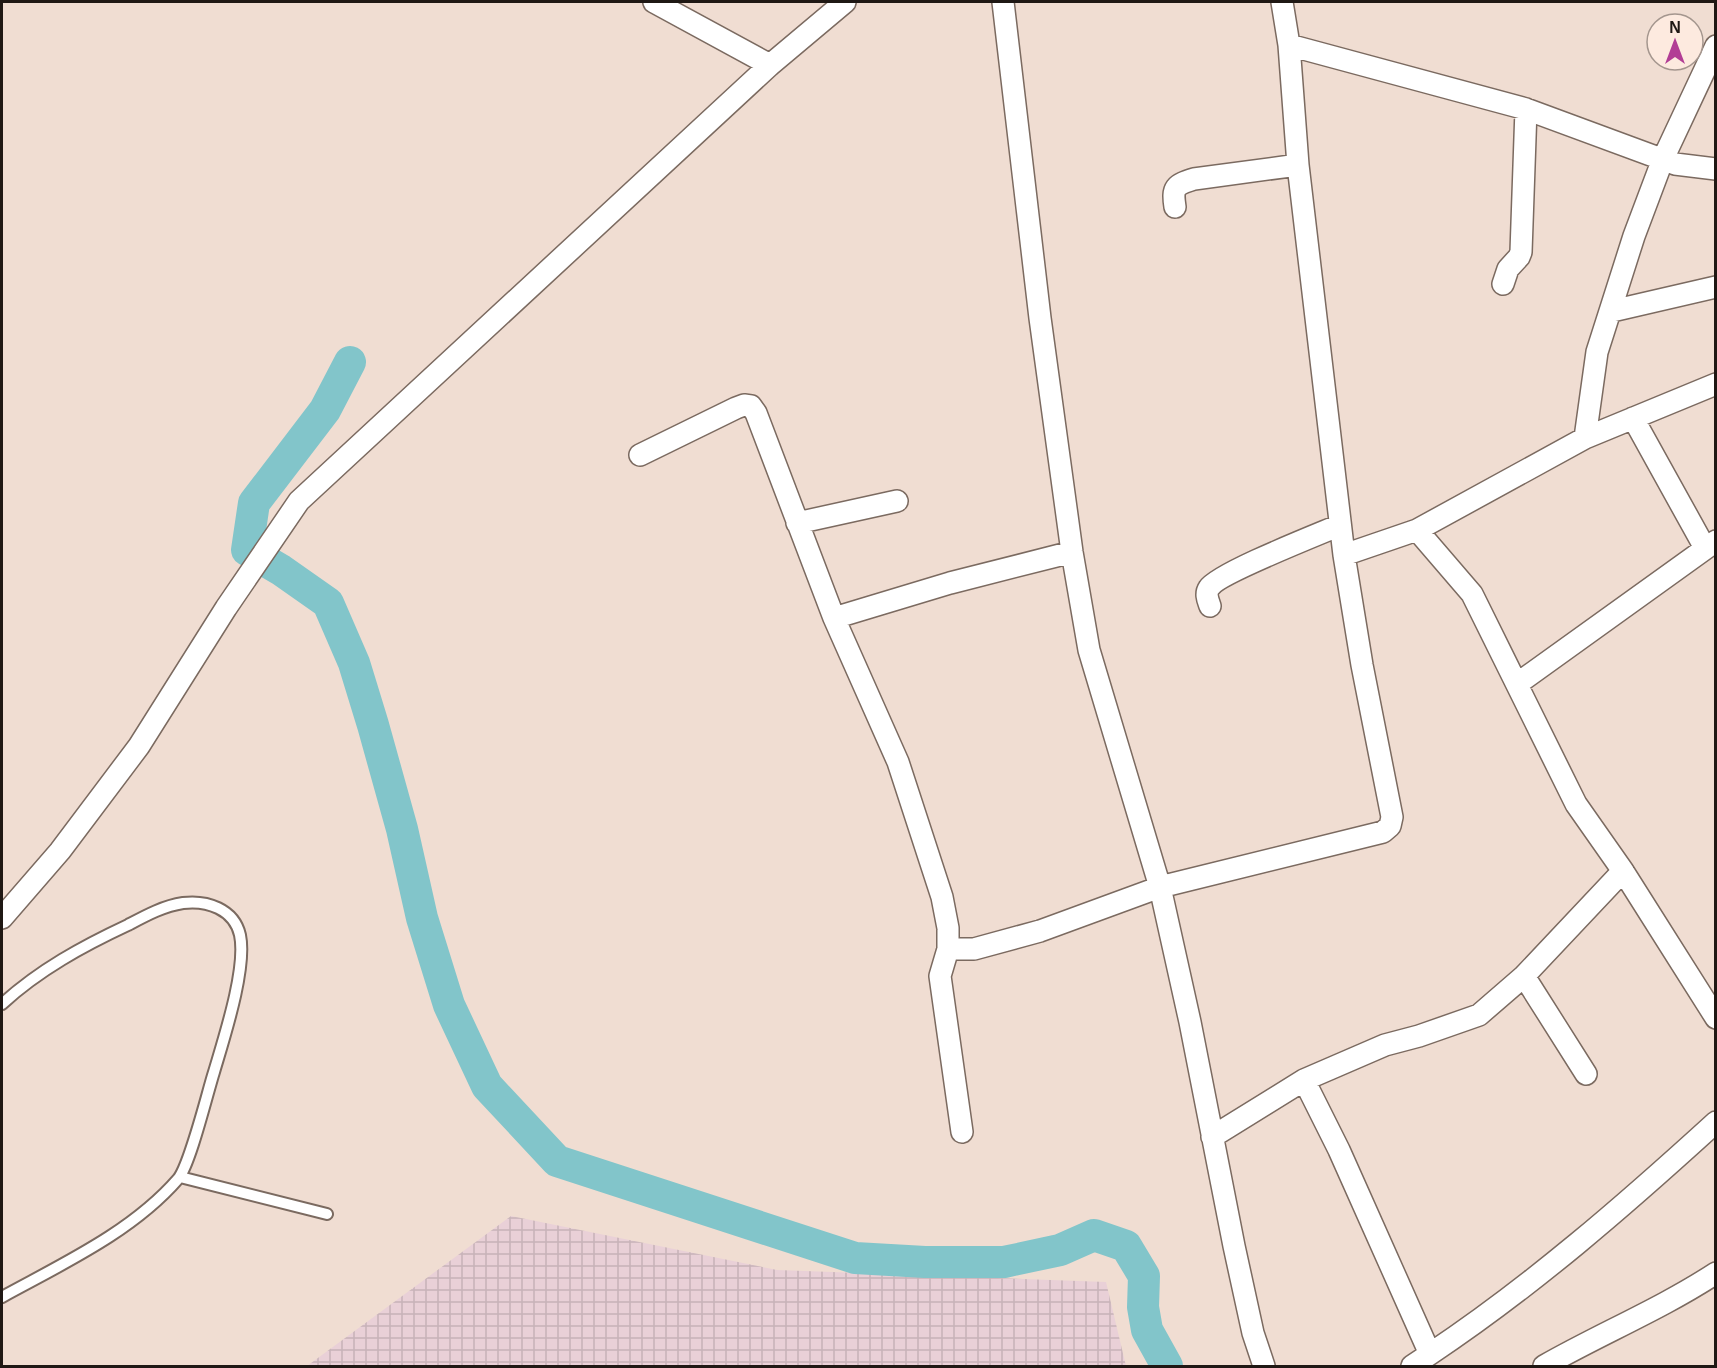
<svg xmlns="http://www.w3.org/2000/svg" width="1717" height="1368" viewBox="0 0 1717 1368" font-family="Arial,sans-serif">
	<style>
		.industrial { fill: url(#industrial-grid) }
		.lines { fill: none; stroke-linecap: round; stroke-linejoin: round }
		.river { stroke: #82c5ca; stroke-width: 32 }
		.lane-casing { stroke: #7b6a60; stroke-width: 14 }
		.street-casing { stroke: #7b6a60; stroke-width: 24 }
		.lane { stroke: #fff; stroke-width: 10 }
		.street { stroke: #fff; stroke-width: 21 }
	</style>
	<defs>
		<pattern id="industrial-grid" width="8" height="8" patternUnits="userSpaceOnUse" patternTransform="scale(1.5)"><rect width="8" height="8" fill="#e9d0d7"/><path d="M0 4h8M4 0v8" fill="none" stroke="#c7b2b8"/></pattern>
	</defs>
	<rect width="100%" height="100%" fill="#f0ddd2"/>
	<!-- industrial -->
	<path class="industrial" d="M511 1216 777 1270 1106 1282 1126 1366H307Z"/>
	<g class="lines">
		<!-- river -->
		<path class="river" d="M350 362 325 410 254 503 247 550 281 570 328 603 354 663 373 725 402 829 422 918 449 1005 487 1086 557 1161 855 1258 925 1262H1004L1060 1250 1094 1235 1126 1246 1144 1276 1143 1307 1147 1330 1167 1366"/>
		<defs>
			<path id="lane" d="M2 1004C39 970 83 946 128 925 145 916 163 906 183 903 207 900 234 909 240 935 247 968 224 1038 214 1072 207 1094 190 1165 178 1179 132 1232 62 1264 2 1297
				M180 1177 327 1214"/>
			<path id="street" d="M654 2 770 65
				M1003 2 1040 318 1072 552 1089 650 1160 887 1190 1022 1234 1246 1253 1333 1264 1366
				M1289 45 1526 109 1675 164 1716 169
				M1175 207C1172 187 1175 185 1194 179L1298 165
				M1503 284 1508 269 1519 257 1521 252 1526 109
				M1612 311 1716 287
				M1633 418 1705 548
				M1585 438 1597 352 1634 236 1663 159 1716 46
				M640 455 736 408 744 405 751 406 756 413 834 618 950 583 1072 552
				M797 523 897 501
				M1417 530 1472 594 1576 804 1623 871 1716 1018
				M1344 555 1417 530 1585 438 1716 384
				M1210 606C1208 600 1205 594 1209 588 1217 574 1319 534 1340 525
				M834 618 898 762 942 897 948 928V949L940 976 962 1132
				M1517 684 1716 541
				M2 918 60 851 139 746 226 608 299 501 770 65 845 2
				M948 949H974L1040 931 1160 887 1383 832 1390 826 1392 817 1362 665 1344 555 1298 165 1289 45 1282 2
				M1524 976 1586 1074
				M1304 1080 1339 1150 1430 1354 1412 1366
				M1212 1137 1304 1080 1385 1045 1419 1036 1479 1015 1524 976 1623 871
				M1430 1354C1532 1286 1625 1205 1716 1122
				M1544 1366C1600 1334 1661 1309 1716 1273"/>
		</defs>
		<!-- lane casing -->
		<use href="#lane" class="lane-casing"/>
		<!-- street casing -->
		<use href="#street" class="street-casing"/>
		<!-- lane -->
		<use href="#lane" class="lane"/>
		<!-- street -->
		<use href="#street" class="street"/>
	</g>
	<!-- border -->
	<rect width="1717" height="1368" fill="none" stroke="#1f1814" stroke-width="6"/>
	<!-- north arrow -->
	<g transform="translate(1675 42)"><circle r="28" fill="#fdeadf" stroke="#a4968e" stroke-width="1.5"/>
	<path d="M0-4.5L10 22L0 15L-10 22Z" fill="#b23d95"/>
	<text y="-9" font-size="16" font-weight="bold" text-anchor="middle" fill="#1f1814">N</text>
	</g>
</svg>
